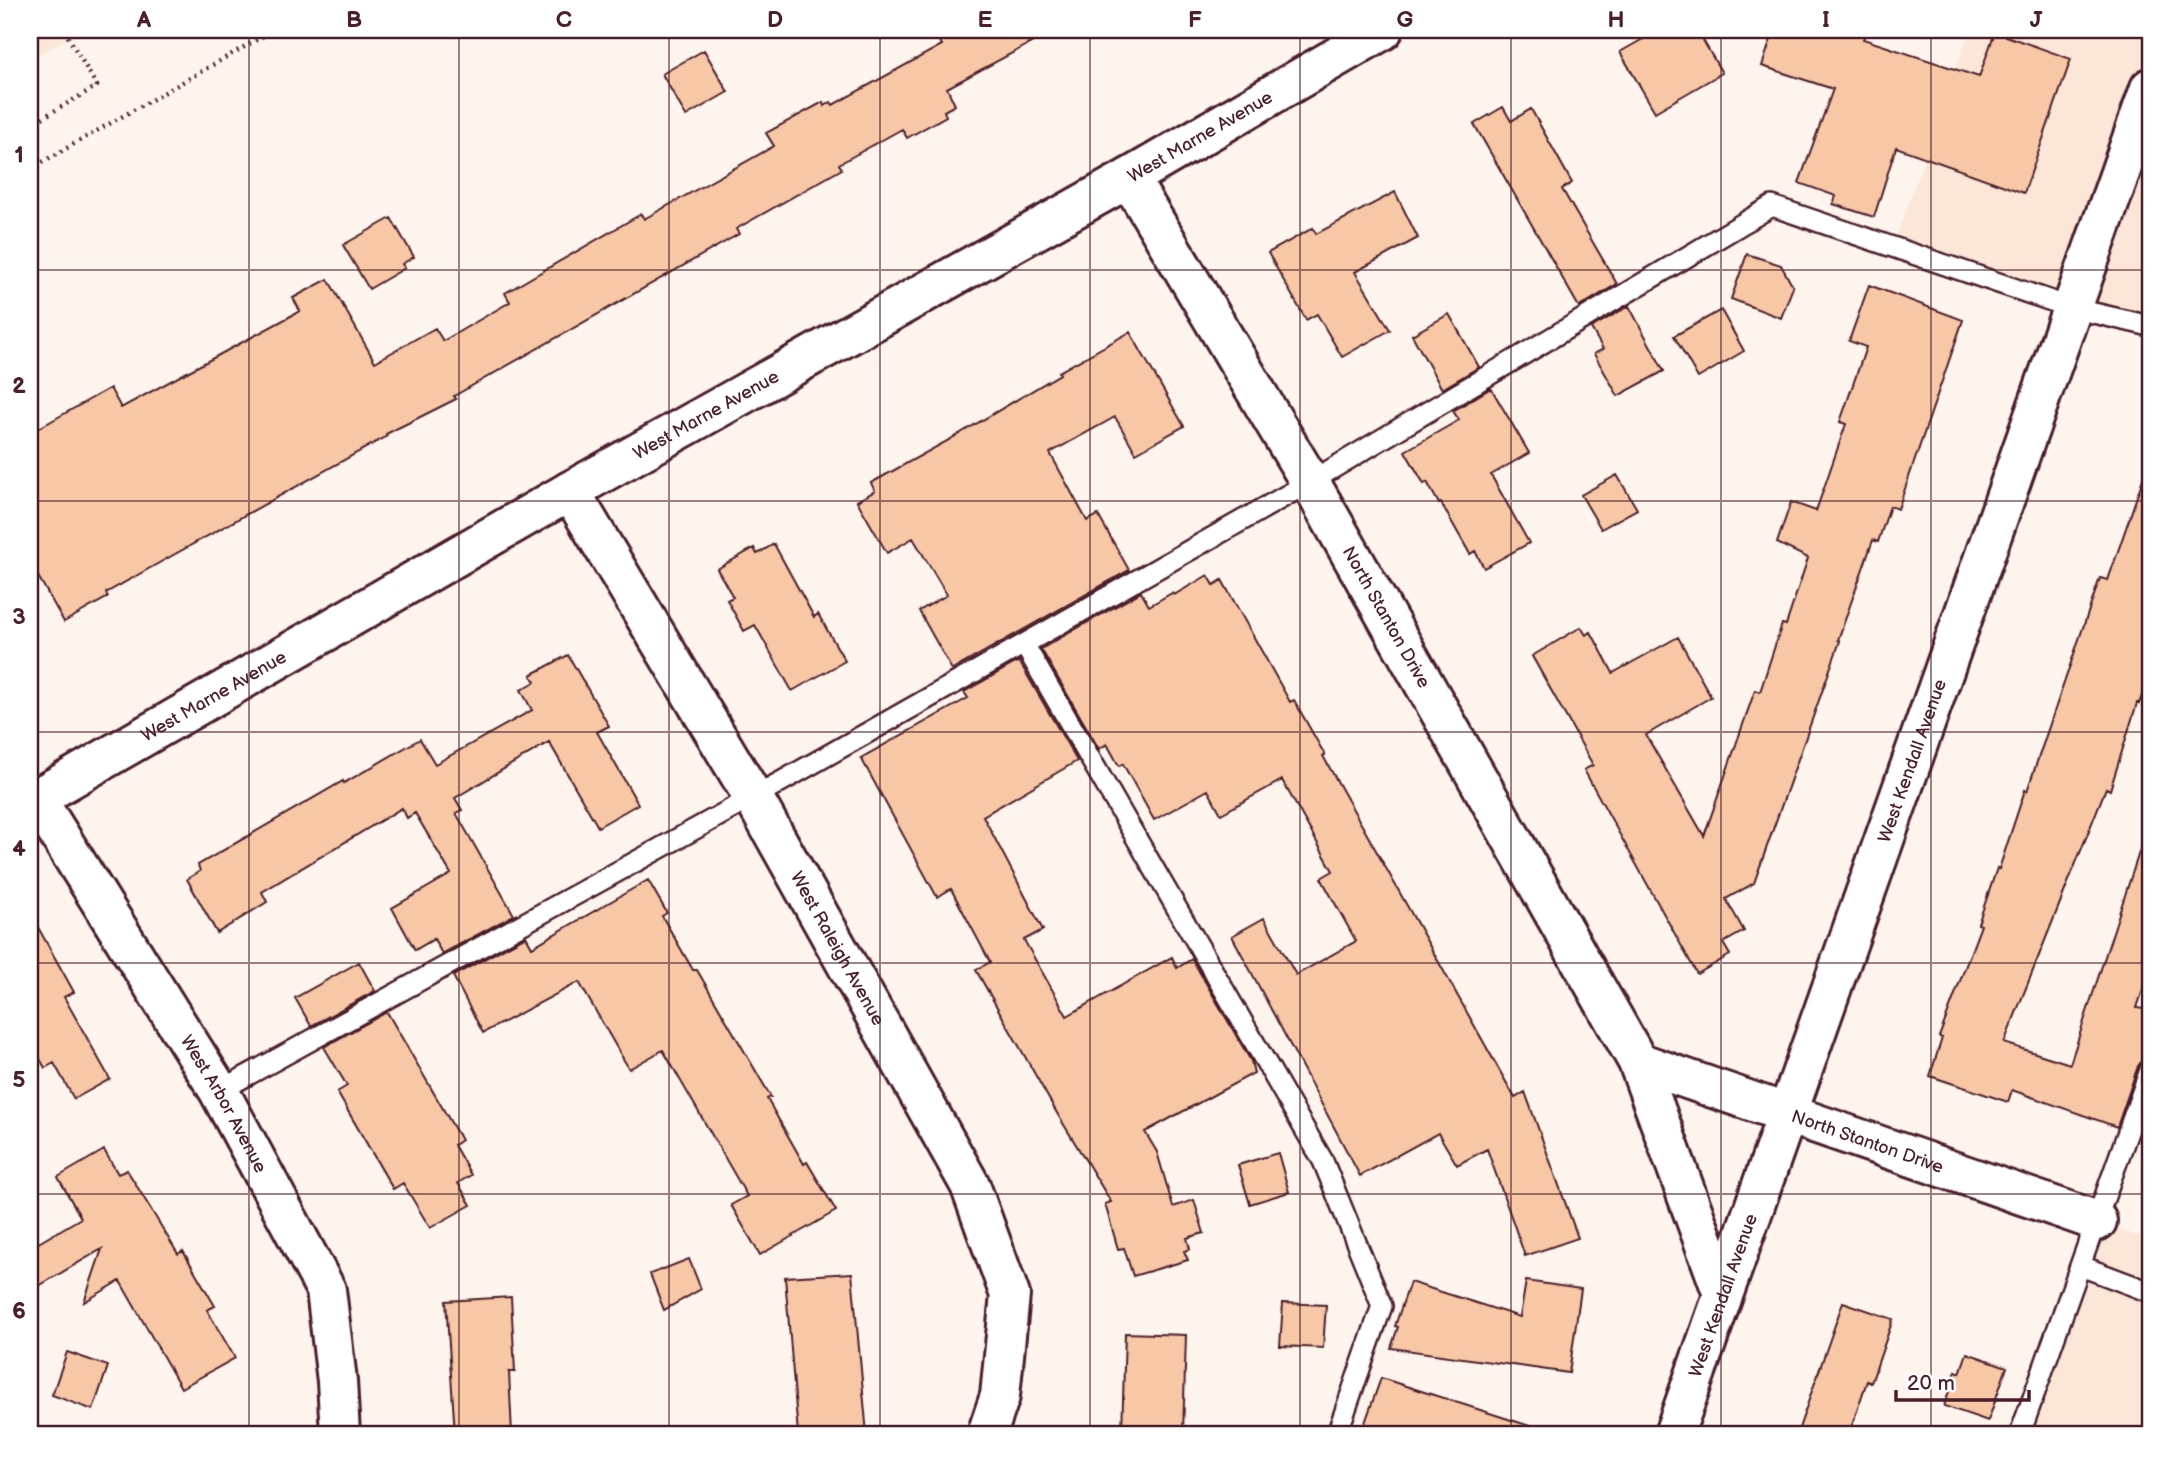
<svg xmlns="http://www.w3.org/2000/svg" width="2180" height="1464" viewBox="0 0 2180 1464" font-family="'Balsamiq Sans',sans-serif">
	<style>
		.built { fill: #fbe6d8 }
		.building { fill: #f7c7a6; stroke: #4a1f2b; stroke-width: 2 }
		.lines { fill: none; stroke-linecap: round; stroke-linejoin: round }
		.service-casing { stroke: #4a1f2b; stroke-width: 24 }
		.minor-casing { stroke: #4a1f2b; stroke-width: 44 }
		.path { stroke: #4a1f2b; stroke-width: 4.5; stroke-dasharray: 2 5; stroke-linecap: butt }
		.service { stroke: #fff; stroke-width: 19 }
		.minor { stroke: #fff; stroke-width: 38 }
		.grid { fill: none; stroke: #4a1f2b; stroke-width: 2; stroke-opacity: 0.55 }
		.labels { text-anchor: middle; stroke-width: 6; stroke-linejoin: round; paint-order: stroke }
		.street-label { font-size: 18px; fill: #4a1f2b; stroke: #fff }
		.neatline { fill: none; stroke: #4a1f2b; stroke-width: 2.5 }
		.grid-label { font-size: 23px; text-anchor: middle; font-weight: bold; fill: #4a1f2b }
	</style>
	<rect width="100%" height="100%" fill="#fdf4ed"/>
	<filter id="ink" filterUnits="userSpaceOnUse"><feTurbulence type="fractalNoise" baseFrequency=".0143" numOctaves="2"/><feDisplacementMap in="SourceGraphic" scale="14" xChannelSelector="R" yChannelSelector="G"/><feConvolveMatrix kernelMatrix="1 2 1 2 8 2 1 2 1" color-interpolation-filters="sRGB"/></filter>
	<g filter="url(#ink)">
		<!-- built -->
		<path class="built" d="M30 30H83L30 59Z
			M1970 30H2150V326L1893 247Z
			M2097 1221 2150 1241V1434H2020Z"/>
		<!-- building -->
		<path class="building" d="M960 30H1055L947 88 955 105 944 111 946 116 907 138 902 129 839 164 842 169 736 229 739 234 454 396 456 399 386 434 387 436 159 563 106 593 108 597 64 622 30 562V433L110 388 121 408 300 311 293 298 328 279 375 362 435 328 443 341 510 302 505 293 641 214 644 219 774 146 766 133 823 102 824 106 831 102 833 105 942 45 939 41Z
			M1659 30H1697L1722 73 1655 112 1620 52Z
			M1774 30H1867L1863 39 1979 77 1995 32 2071 59 2024 193 1896 147 1874 217 1833 204 1836 196 1799 183 1833 89 1762 66Z
			M704 50 728 92 686 116 662 74Z
			M1503 107 1511 121 1531 109 1572 183 1562 189 1617 284 1579 307 1474 124Z
			M1395 192 1418 238 1355 272 1390 330 1342 357 1317 314 1306 320 1268 253 1313 228 1316 234Z
			M391 218 414 257 402 264 405 268 369 289 343 245Z
			M1747 254 1781 265 1793 287 1781 318 1731 299Z
			M1869 285 1963 320 1898 509 1890 506 1878 542 1873 540 1838 640 1840 641 1754 883 1726 899 1744 931 1723 943 1730 955 1697 974 1584 770 1593 765 1532 656 1581 627 1586 635 1591 632 1613 673 1678 637 1711 697 1646 735 1704 836 1755 690 1760 692 1782 624 1786 625 1808 558 1777 543 1791 502 1816 511 1846 424 1840 422 1866 347 1849 341Z
			M1629 306 1664 371 1618 396 1594 354 1603 349 1591 328Z
			M1721 310 1744 351 1698 378 1674 336Z
			M1449 314 1479 367 1442 389 1412 335Z
			M1130 332 1184 426 1136 453 1115 417 1050 453 1087 521 1098 515 1129 570 952 670 919 611 947 595 913 538 887 553 857 501 875 491 871 483 949 440 1060 374 1059 372Z
			M1491 388 1529 453 1491 475 1529 543 1484 568 1475 551 1470 554 1441 503 1439 504 1427 482 1424 484 1405 451 1459 420 1453 411Z
			M2145 473 2150 474V672L2139 704 2137 703 2110 790 2106 788 2004 1043 2070 1064 2143 840 2150 841V968L2137 1008 2150 1010V1058L2143 1060 2138 1066 2117 1127 2012 1090 2008 1102 1930 1076 1942 1038 1939 1037 1981 925 1978 924 1997 868 1999 869 2025 790 2027 791 2100 578 2108 580Z
			M1617 475 1637 509 1601 529 1581 495Z
			M774 544 814 617 818 614 845 661 792 691 755 625 744 631 727 600 733 597 717 569 754 548 757 554Z
			M1208 575 1214 585 1222 580 1290 702 1294 700 1325 755 1323 756 1515 1098 1525 1092 1578 1238 1525 1256 1487 1149 1457 1165 1438 1133 1360 1176 1232 936 1264 918 1296 975 1356 941 1321 878 1333 871 1282 780 1221 814 1208 790 1154 820 1123 764 1119 766 1107 744 1099 749 1041 649 1141 592 1149 606 1172 593 1174 595Z
			M568 655 609 726 597 732 638 804 598 827 549 742 455 798 462 810 456 813 514 915 442 954 434 939 415 950 392 908 451 874 415 813 407 818 402 808 262 892 267 902 217 933 187 879 200 871 198 865 343 781 344 783 420 739 435 764 532 710 521 690 535 682 531 675Z
			M1019 661 1077 761 983 816 1043 930 1024 940 1067 1016 1172 957 1177 968 1192 959 1251 1061 1254 1073 1145 1132 1157 1152 1173 1207 1194 1200 1204 1233 1187 1238 1190 1249 1184 1251 1188 1260 1133 1276 1124 1248 1118 1249 1105 1204 1111 1202 1058 1115 976 970 990 962 951 889 937 897 861 758 968 698 964 692Z
			M648 880 667 913 662 916 693 970H697L771 1097 767 1099 804 1164 807 1162 836 1211 760 1255 731 1205 747 1196 663 1050 629 1069 579 982 483 1033 453 976 526 936 532 947Z
			M30 913 74 992 64 997 110 1079 74 1099 54 1063 45 1068 30 1041Z
			M359 962 375 991 311 1026 295 998Z
			M387 1012 461 1140 454 1145 471 1175 458 1183 471 1205 430 1228 403 1183 393 1189 337 1092 347 1086 324 1047Z
			M104 1150 118 1174 127 1170 178 1254 183 1251 215 1306 207 1310 235 1358 181 1388 120 1281 84 1302 102 1249 30 1291V1248L81 1218 58 1177Z
			M1278 1153 1289 1192 1250 1204 1238 1165Z
			M689 1259 701 1289 664 1310 650 1274Z
			M852 1273 867 1434H798L785 1277Z
			M1526 1281 1581 1289 1569 1373 1391 1348 1398 1327 1395 1326 1410 1282 1520 1317Z
			M511 1297 515 1372H509L512 1434H455L446 1301Z
			M1843 1302 1893 1319 1871 1383 1867 1381 1849 1434H1797Z
			M1283 1303 1326 1305 1323 1348 1280 1346Z
			M1125 1333 1186 1335 1183 1434H1122Z
			M67 1352 108 1366 93 1410 52 1395Z
			M1967 1353 2007 1367 1988 1421 1944 1406 1956 1371 1960 1373Z
			M1381 1378 1533 1427 1532 1434H1361Z"/>
		<g class="lines">
			<defs>
				<path id="service" d="M1024 644 1323 1161 1382 1306 1337 1434
					M219 1091 784 780 1310 482 1772 206 2072 308 2150 326
					M2081 1266 2150 1292
					M2020 1434 2150 1070"/>
				<g id="minor">
					<path id="s1" d="M1129 178 1310 482 1638 1062 1723 1294"/>
					<path id="s2" d="M570 491 753 797 970 1185 1010 1295 1000 1396 987 1434"/>
					<path id="s3" d="M36 798 219 1091 326 1290 337 1381 340 1434"/>
					<path id="s4" d="M30 802 570 491 1129 178 1383 30"/>
					<path id="s5" d="M1638 1062 2097 1221"/>
					<path id="s6" d="M1674 1434 2150 88"/>
				</g>
			</defs>
			<!-- service casing -->
			<use href="#service" class="service-casing"/>
			<!-- minor casing -->
			<use href="#minor" class="minor-casing"/>
			<!-- path -->
			<path class="path" d="M30 125 97 86 64 30
				M30 169 274 30"/>
			<!-- service -->
			<use href="#service" class="service"/>
			<!-- minor -->
			<use href="#minor" class="minor"/>
		</g>
	</g>
	<!-- grid -->
	<path class="grid" d="M249 30V1434M459 30V1434M669 30V1434M880 30V1434M1090 30V1434M1300 30V1434M1511 30V1434M1721 30V1434M1931 30V1434M30 270H2150M30 501H2150M30 732H2150M30 963H2150M30 1194H2150"/>
	<g class="labels">
		<!-- street labels -->
		<g class="street-label">
			<text dy="6" stroke="none"><textPath href="#s4" startOffset="1346">West Marne Avenue</textPath></text>
			<text dy="6" stroke="none"><textPath href="#s4" startOffset="779">West Marne Avenue</textPath></text>
			<text dy="6" stroke="none"><textPath href="#s1" startOffset="509">North Stanton Drive</textPath></text>
			<text dy="6" stroke="none"><textPath href="#s4" startOffset="212">West Marne Avenue</textPath></text>
			<text dy="6" stroke="none"><textPath href="#s6" startOffset="714">West Kendall Avenue</textPath></text>
			<text dy="6" stroke="none"><textPath href="#s2" startOffset="530">West Raleigh Avenue</textPath></text>
			<text dy="6" stroke="none"><textPath href="#s3" startOffset="359">West Arbor Avenue</textPath></text>
			<text dy="6" stroke="none"><textPath href="#s5" startOffset="243">North Stanton Drive</textPath></text>
			<text dy="6" stroke="none"><textPath href="#s6" startOffset="147">West Kendall Avenue</textPath></text>
		</g>
	</g>
	<!-- margin -->
	<rect width="2180" height="1464" fill="none" stroke="#fff" stroke-width="77"/>
	<!-- scale -->
	<path d="M1896 1390v10h133v-10" fill="none" stroke="#4a1f2b" stroke-width="3.5"/>
	<text x="1907" y="1390" font-size="21" fill="#4a1f2b" stroke="#ffffff" stroke-width="5" paint-order="stroke">20 m</text>
	<rect x="38" y="38" width="2104" height="1388" class="neatline"/>
	<g class="grid-label">
		<text x="144" y="27">A</text>
		<text x="354" y="27">B</text>
		<text x="564" y="27">C</text>
		<text x="775" y="27">D</text>
		<text x="985" y="27">E</text>
		<text x="1195" y="27">F</text>
		<text x="1405" y="27">G</text>
		<text x="1616" y="27">H</text>
		<text x="1826" y="27">I</text>
		<text x="2036" y="27">J</text>
		<text x="19" y="162">1</text>
		<text x="19" y="393">2</text>
		<text x="19" y="624">3</text>
		<text x="19" y="856">4</text>
		<text x="19" y="1087">5</text>
		<text x="19" y="1318">6</text>
	</g>
</svg>
